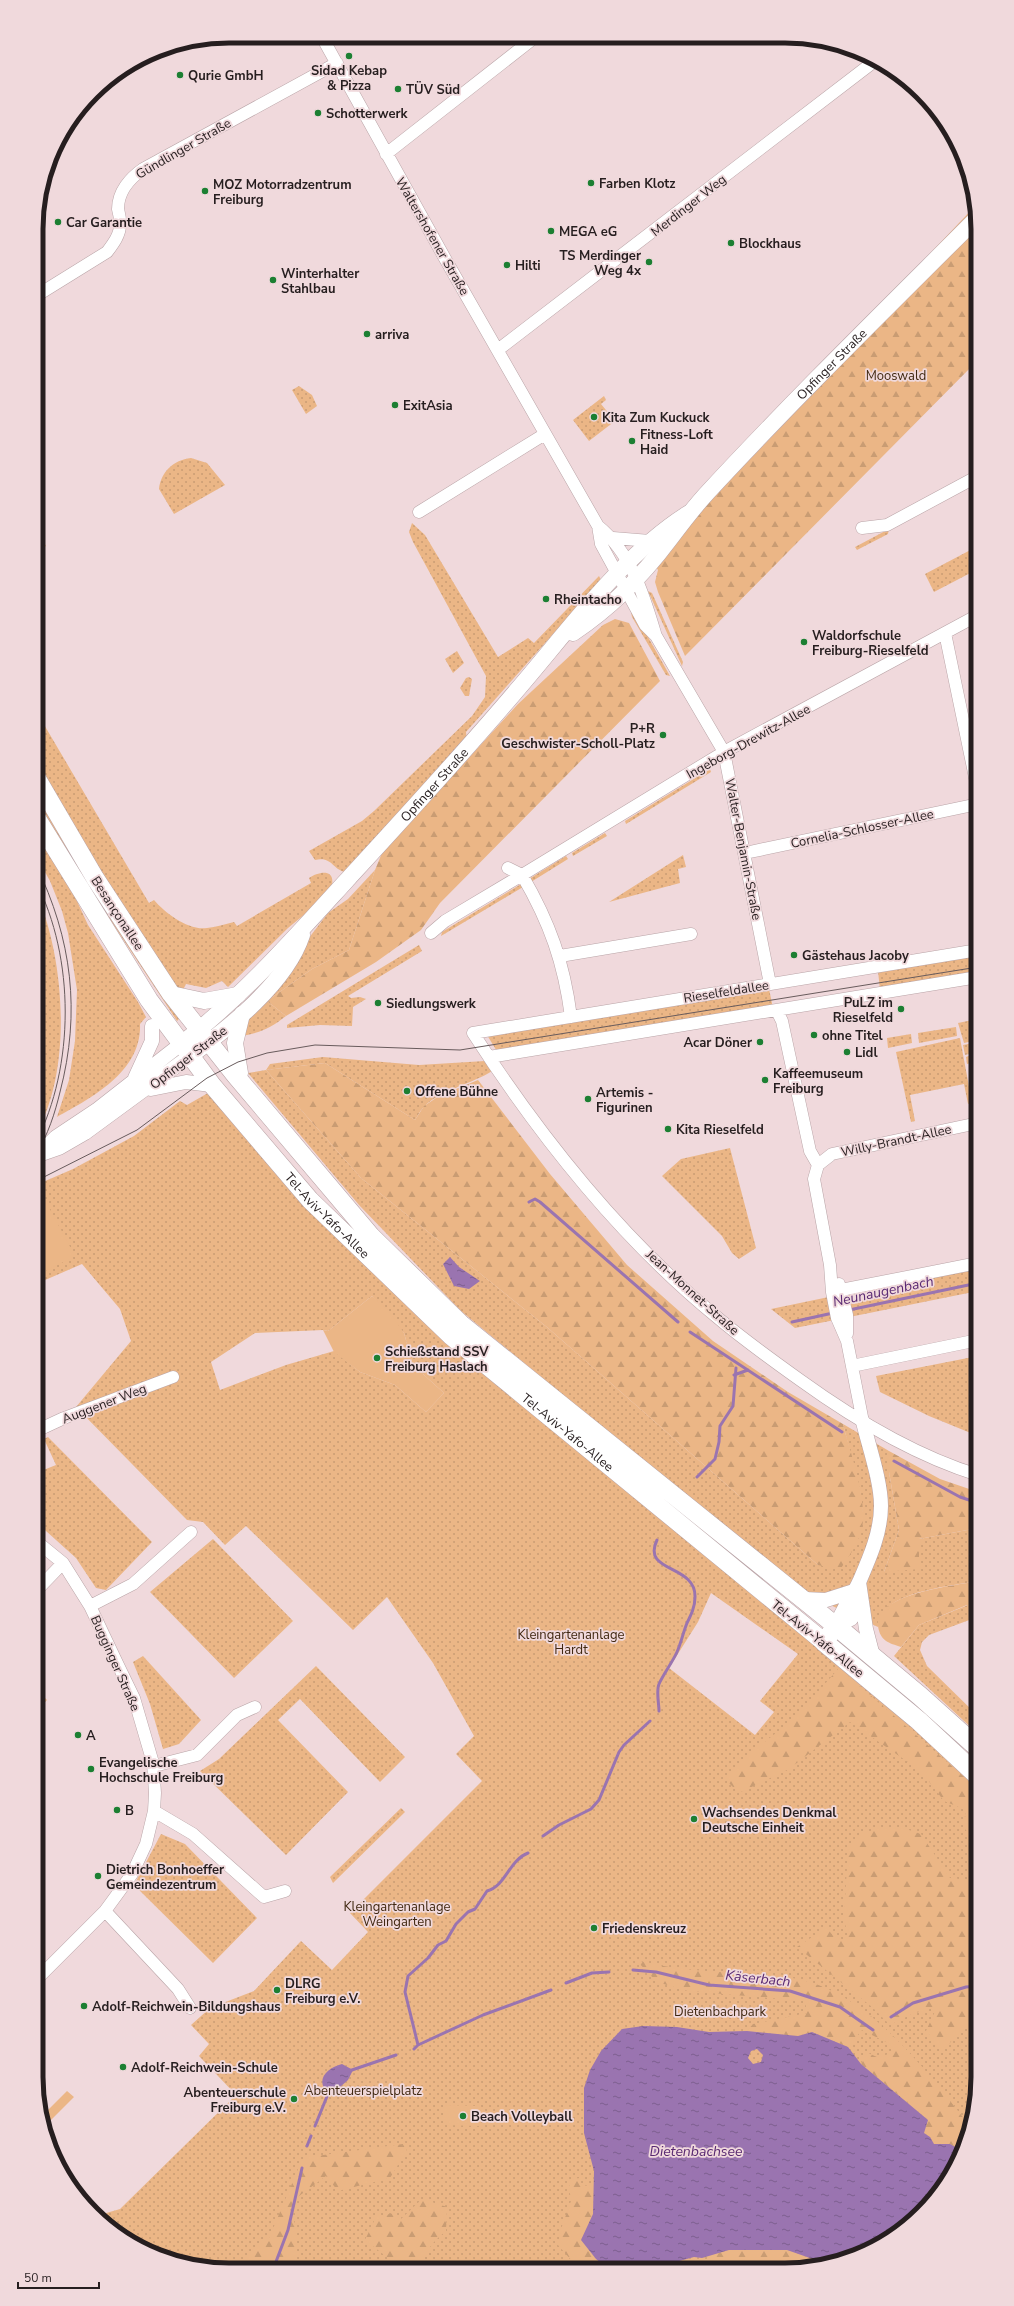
<svg xmlns="http://www.w3.org/2000/svg" width="1014" height="2306" viewBox="0 0 1014 2306" font-family="'Nunito Sans',sans-serif">
	<style>
		.green { fill: url(#green-dots); fill-rule: evenodd }
		.forest { fill: url(#forest-firs) }
		.pitch { fill: #ebb686 }
		.water { fill: url(#water-ripples); fill-rule: evenodd }
		.lines { fill: none; stroke-linecap: round; stroke-linejoin: round }
		.stream { stroke: #9a74b0; stroke-width: 3 }
		.minor-casing { stroke: #b9a4a7; stroke-width: 13 }
		.tertiary-casing { stroke: #b9a4a7; stroke-width: 15 }
		.secondary-casing { stroke: #b9a4a7; stroke-width: 17 }
		.primary-casing { stroke: #b9a4a7; stroke-width: 19 }
		.trunk-casing { stroke: #b9a4a7; stroke-width: 20 }
		.minor { stroke: #fff; stroke-width: 12 }
		.tertiary { stroke: #fff; stroke-width: 14 }
		.secondary { stroke: #fff; stroke-width: 16 }
		.primary { stroke: #fff; stroke-width: 18 }
		.trunk { stroke: #fff; stroke-width: 19 }
		.tram { stroke: #685b5c; stroke-width: 1 }
		.poi-dot { fill: #1c7f32; stroke: #f0d9dc; stroke-width: 1.5 }
		.labels { text-anchor: middle; stroke-width: 3.5; stroke-linejoin: round; paint-order: stroke }
		.poi-label { font-size: 13px; font-weight: bold; fill: #261e1f; stroke: #f0d9dc; text-anchor: start }
		.street-label { font-size: 13px; fill: #261e1f; stroke: #f0d9dc }
		.park-label { font-size: 13px; fill: #402811; stroke: #f0d9dc }
		.water-label { font-size: 14px; font-style: italic; fill: #592972; stroke: #f0d9dc }
		.rim { fill: none; stroke: #261e1f; stroke-width: 5 }
	</style>
	<defs>
		<pattern id="green-dots" width="8" height="8" patternUnits="userSpaceOnUse"><rect width="8" height="8" fill="#ebb686"/><path d="M2 2h.1M6 6h.1" fill="none" stroke="#c99c73" stroke-width="1.8" stroke-linecap="round"/></pattern>
		<pattern id="forest-firs" width="22" height="20" patternUnits="userSpaceOnUse"><rect width="22" height="20" fill="#ebb686"/><path d="M5 1l3.5 6h-7zM16 11l3.5 6h-7z" fill="#c99c73"/></pattern>
		<pattern id="water-ripples" width="26" height="14" patternUnits="userSpaceOnUse"><rect width="26" height="14" fill="#9a74b0"/><path d="M2 4q2-2 4 0t4 0M15 11q2-2 4 0t4 0" fill="none" stroke="#7d5f8f"/></pattern>
	</defs>
	<rect width="100%" height="100%" fill="#f0d9dc"/>
	<!-- green -->
	<path class="green" d="M975 206 976 211 923 261Z
		M299 386 312 395 317 406 306 414 292 390Z
		M604 396 606 400 601 404 615 421 589 441 573 420Z
		M191 458 207 463 225 485 174 514 159 489C161 472 173 460 191 458Z
		M412 523 425 535 498 657 528 638 534 643 599 576 601 580 466 732 467 742 345 872C332 869 332 856 315 860L309 851 362 821 374 811 472 716 485 697 486 676 413 542 409 532Z
		M36 529 46 546 36 552Z
		M889 529 888 534 857 550 855 547Z
		M978 546V569L934 592 925 574Z
		M648 591 652 593 683 662 682 666Z
		M631 612 639 621 670 676 666 675 632 617Z
		M457 651 464 663 453 673 445 659Z
		M469 677 472 679 469 696H465L460 688 466 678Z
		M36 711 149 903 154 900C165 913 189 931 207 928 216 927 225 924 234 922L237 926 311 883 309 878C318 872 335 868 332 885L305 914 288 928 228 987 222 981 206 988 186 984 182 992 168 979 36 766Z
		M710 769 711 772 626 824 625 821Z
		M36 788 180 1018 177 1021 107 915 75 871 36 805Z
		M36 829 70 886 88 925 138 1002 146 1017 140 1024C142 1071 93 1097 57 1117L69 1080 75 1041 77 990 68 933 62 911 50 881 36 856Z
		M605 833 607 836 573 856 572 853Z
		M683 855 686 867 678 869 680 883 609 902Z
		M566 856 568 859 531 882 529 879Z
		M375 870 349 950 312 969 267 1001 286 1016C271 1028 258 1034 240 1036L243 1024 328 913 348 899Z
		M521 884 523 887 441 936 442 932Z
		M36 892C65 958 73 1069 36 1134Z
		M419 945 422 951 348 996 351 998 360 997 366 999 353 1007 352 1026 320 1025 287 1028V1025Z
		M978 955V974L880 990 878 971Z
		M769 989 773 1008 498 1053 487 1035Z
		M977 1019 978 1040 964 1043 958 1023Z
		M956 1027 957 1036 919 1043 918 1033Z
		M911 1034 912 1043 888 1048 887 1038Z
		M960 1038 972 1103 968 1104 964 1084 910 1095 915 1121 911 1122 896 1052Z
		M978 1042V1052L965 1055 963 1045Z
		M976 1053H978L977 1101 970 1071 974 1069 972 1063 967 1064 966 1057Z
		M323 1057 419 1065 485 1061 492 1071C474 1083 436 1092 424 1107 420 1110 418 1116 415 1120L325 1063 266 1070 361 1178 548 1328 818 1565 863 1515 860 1491 843 1424 889 1451V1472L899 1530 884 1572 919 1539 978 1528V1581C952 1586 877 1592 878 1627L802 1592 461 1311 359 1205 248 1073 266 1070 270 1064Z
		M208 1093 268 1160 978 1784V2090L968 2140 938 2195 893 2237 835 2263 785 2270 191 2266 143 2250 101 2222 96 2216 120 2209 236 2095 199 2056 209 2044 191 2025 210 2008 254 1991 301 1941 332 1970 368 1932 350 1913 482 1781 456 1754 474 1736 433 1663 387 1597 353 1630 246 1526 225 1545 203 1522 187 1520 76 1407 131 1341 120 1309 82 1264 36 1284V1185L73 1169 134 1136 180 1101 187 1105ZM372 1296 404 1333 413 1365 444 1393 426 1412 395 1385 360 1372 334 1351 286 1365 220 1390 211 1362 255 1333 323 1330 328 1331ZM711 1593 798 1654 760 1701 774 1712 755 1735 669 1668 698 1622Z
		M730 1148 756 1248 739 1259 732 1253 722 1236 662 1176 681 1159Z
		M978 1266V1291L795 1328 771 1309Z
		M978 1356V1436L929 1416 880 1392 876 1376Z
		M48 1437 152 1542 106 1590 96 1588 76 1558 36 1522V1473L56 1465 44 1439Z
		M213 1539 293 1621 234 1678 150 1592Z
		M968 1605 972 1619 929 1635 922 1642 920 1650 927 1666 978 1716V1734L894 1656 919 1625Z
		M143 1656 201 1720 179 1744 163 1749 150 1704 133 1662Z
		M316 1666 405 1757 380 1782 300 1699 278 1720 348 1792 286 1855 200 1771 219 1759Z
		M39 1692 47 1700 36 1711V1695Z
		M401 1808 405 1812 333 1883 330 1877Z
		M161 1834 185 1844 257 1918 213 1963 134 1885Z"/>
	<!-- forest -->
	<path class="forest" d="M978 226V360L685 656 658 592 655 582 658 570 655 565 688 524 865 339Z
		M615 619 629 623 660 681 440 903 421 930 376 962 286 1016 267 1001 312 969 349 950 375 870 382 853 518 704 603 625Z
		M325 1063 415 1120 424 1106 439 1096 478 1080 550 1174 627 1265 713 1341 788 1392 843 1424C850 1453 871 1507 860 1535 856 1547 847 1559 840 1570L818 1565 548 1328 361 1178 266 1070Z
		M889 1451 940 1479 978 1492V1528L919 1539V1569L884 1572 899 1530 889 1472Z
		M978 1581V1627L976 1629 967 1605 919 1625 901 1647C889 1643 880 1641 878 1626 875 1593 954 1586 978 1581Z
		M839 1668 978 1789V1843L963 1827 966 1810 944 1801 921 1771 850 1722 789 1769 739 1793 726 1780 743 1759 794 1719Z
		M900 1827 921 1834 950 1878 978 1881V1992L973 1993 967 2025 943 2050 926 2031 937 2007 912 2014 890 2025 872 2007 797 1947 826 1928 839 1941 848 1937 844 1918 848 1851 859 1835 879 1828Z
		M636 1960C687 1974 740 1971 792 1978 868 1990 926 2071 970 2126L968 2140 958 2158 955 2156 957 2148 950 2144H934L930 2137 924 2133 927 2119 861 2064 866 2052 879 2058 895 2051 886 2042 862 2030 848 2047 812 2032 798 2036 747 2031 753 2024 807 2013 805 2001 688 1991 657 1982Z
		M403 2144 407 2150 390 2178 338 2191 326 2176 299 2196 290 2209 297 2230 294 2267H233L269 2238 299 2167 309 2157Z
		M580 2178 581 2186 594 2185 593 2214 581 2240 596 2259 609 2269C578 2269 579 2269 558 2245L562 2226 571 2201 569 2186 574 2179Z
		M422 2199 447 2207 446 2231C440 2236 434 2241 430 2247 422 2258 417 2268 401 2268L365 2240 376 2217 394 2213 401 2219Z
		M729 2250H787L827 2264C787 2270 745 2272 705 2263L709 2255Z"/>
	<!-- pitch -->
	<path class="pitch" d="M46 1202 75 1256 36 1276V1207Z
		M372 1296 389 1311 404 1333 413 1365 444 1393 426 1412 395 1385 360 1372 334 1352 323 1330 328 1331Z
		M67 2091 74 2097 43 2128 41 2117Z
		M445 2105 480 2106V2126L445 2125Z"/>
	<!-- water -->
	<path class="water" d="M450 1257 459 1267 480 1281 469 1289 454 1286 443 1264Z
		M643 2026 677 2027 709 2032 747 2031 798 2036 812 2032 848 2047 861 2064 928 2120 924 2133 930 2137 934 2144H950L957 2148 955 2156 958 2158 938 2195 893 2237 835 2263 827 2264 787 2250H729L702 2258 694 2257 668 2264 663 2263 647 2269H609L596 2259 581 2240 593 2214 594 2171 584 2133V2088L590 2070 601 2051 622 2029ZM757 2049 763 2055 761 2062 753 2064 748 2058 751 2051Z
		M342 2064 353 2070 348 2080 331 2095C313 2082 326 2068 342 2064Z"/>
	<g class="lines">
		<!-- stream -->
		<path class="stream" d="M529 1202 535 1199 540 1202 678 1322
			M849 1310 978 1283
			M792 1322 833 1313
			M690 1332 842 1432
			M734 1375 748 1370
			M894 1461 960 1497 978 1503
			M697 1477 715 1459 719 1442 720 1426 733 1406 736 1368
			M657 1540C641 1573 696 1564 695 1597 695 1607 691 1615 687 1623 683 1633 681 1643 677 1652 672 1663 664 1673 659 1684 656 1691 659 1704 659 1711
			M543 1836 559 1825 591 1809 599 1800 619 1752 624 1745 650 1721
			M633 1970 656 1972 709 1985 790 1991 840 2007 873 2030
			M566 1983 592 1973 609 1972
			M891 2017 913 2003 966 1987 978 1986
			M418 2045 483 2015 551 1990
			M414 2049 418 2045 405 1992 408 1976 428 1958 438 1945 446 1941 456 1924 468 1912 475 1909 487 1891C506 1886 509 1860 528 1853
			M349 2071 396 2055
			M315 2126 330 2089
			M307 2146 311 2136
			M274 2267 288 2230 302 2168"/>
		<defs>
			<path id="minor" d="M322 37 443 255 598 526 601 544 645 625 656 636 724 752 770 984
				M386 154 534 38
				M36 296 107 252C113 244 120 235 120 225 121 220 119 214 118 209 118 192 130 178 143 169L337 63
				M499 349 876 60
				M419 512 545 434
				M598 526C631 553 643 593 655 633
				M862 528 887 525 978 476
				M613 538 650 541
				M945 633 978 792
				M745 853 978 804
				M508 868 522 875 724 752 978 615
				M431 933 445 921 522 875C550 923 564 963 571 1017
				M560 956 691 934
				M777 1011 782 1021 810 1151 818 1165
				M489 1057 978 977
				M839 1284 847 1315V1334
				M841 1290 978 1263
				M852 1366 978 1340
				M863 1422 847 1341 837 1318 832 1292 830 1265 814 1179 818 1165 832 1154 978 1123
				M36 1431 64 1418 173 1377
				M978 1475C913 1455 854 1419 800 1380 772 1360 744 1340 718 1318 621 1239 541 1138 473 1033L978 950
				M36 1591 63 1563
				M90 1606 133 1584 191 1532
				M154 1766 197 1755 237 1715 255 1707
				M154 1811 193 1834 264 1897 285 1891
				M105 1911 178 1989 190 2008
				M36 1980 105 1911 132 1874 146 1844 154 1811 155 1793 153 1763 134 1698 118 1665 90 1606 63 1563 36 1541"/>
			<path id="tertiary" d="M135 1078 152 1041V1026
				M151 1089 186 1082 212 1085
				M40 1153 56 1137 98 1109 181 1044
				M36 1156 59 1148 85 1133 190 1056
				M859 1582 866 1629 873 1656
				M804 1599 826 1600 854 1591
				M836 1626C842 1609 853 1596 860 1580 870 1557 881 1532 881 1506 881 1481 869 1447 863 1422
				M836 1626 851 1619 862 1602"/>
			<g id="secondary">
				<path id="s1" d="M573 633C611 608 643 575 670 539 682 523 694 507 708 492 795 398 886 309 977 218"/>
				<path d="M171 994 204 1001 238 995"/>
				<path id="s2" d="M181 1044C243 996 294 938 347 880 404 818 462 755 517 690 568 631 623 554 689 513"/>
				<path d="M190 1056C230 1027 286 983 302 935"/>
				<path d="M240 1073 235 1043 242 1014"/>
			</g>
			<g id="primary">
				<path id="s3" d="M36 817 149 1000 212 1085 310 1200 451 1336 824 1642 836 1626 461 1324 371 1236 235 1075 171 994 95 878 36 777"/>
			</g>
			<path id="trunk" d="M836 1626 920 1696 978 1748
				M824 1642 919 1721 978 1776"/>
		</defs>
		<!-- minor casing -->
		<use href="#minor" class="minor-casing"/>
		<!-- tertiary casing -->
		<use href="#tertiary" class="tertiary-casing"/>
		<!-- secondary casing -->
		<use href="#secondary" class="secondary-casing"/>
		<!-- primary casing -->
		<use href="#primary" class="primary-casing"/>
		<!-- trunk casing -->
		<use href="#trunk" class="trunk-casing"/>
		<!-- minor -->
		<use href="#minor" class="minor"/>
		<!-- tertiary -->
		<use href="#tertiary" class="tertiary"/>
		<!-- secondary -->
		<use href="#secondary" class="secondary"/>
		<!-- primary -->
		<use href="#primary" class="primary"/>
		<!-- trunk -->
		<use href="#trunk" class="trunk"/>
		<!-- tram -->
		<path class="tram" d="M36 1142C75 1066 75 958 36 882
			M36 1154C48 1135 55 1113 60 1092 81 1012 72 939 36 865
			M36 1181 137 1130 207 1078 238 1062 267 1053 315 1045 460 1050 978 967"/>
	</g>
	<!-- markers -->
	<g class="poi-dot">
		<circle cx="349" cy="56" r="4"/>
		<circle cx="180" cy="75" r="4"/>
		<circle cx="398" cy="89" r="4"/>
		<circle cx="318" cy="113" r="4"/>
		<circle cx="591" cy="183" r="4"/>
		<circle cx="205" cy="191" r="4"/>
		<circle cx="58" cy="222" r="4"/>
		<circle cx="551" cy="231" r="4"/>
		<circle cx="731" cy="243" r="4"/>
		<circle cx="649" cy="262" r="4"/>
		<circle cx="507" cy="265" r="4"/>
		<circle cx="273" cy="280" r="4"/>
		<circle cx="367" cy="334" r="4"/>
		<circle cx="395" cy="405" r="4"/>
		<circle cx="594" cy="417" r="4"/>
		<circle cx="632" cy="441" r="4"/>
		<circle cx="546" cy="599" r="4"/>
		<circle cx="804" cy="642" r="4"/>
		<circle cx="663" cy="735" r="4"/>
		<circle cx="794" cy="955" r="4"/>
		<circle cx="378" cy="1003" r="4"/>
		<circle cx="901" cy="1009" r="4"/>
		<circle cx="814" cy="1035" r="4"/>
		<circle cx="760" cy="1042" r="4"/>
		<circle cx="847" cy="1052" r="4"/>
		<circle cx="765" cy="1080" r="4"/>
		<circle cx="407" cy="1091" r="4"/>
		<circle cx="588" cy="1099" r="4"/>
		<circle cx="668" cy="1129" r="4"/>
		<circle cx="377" cy="1358" r="4"/>
		<circle cx="78" cy="1735" r="4"/>
		<circle cx="91" cy="1769" r="4"/>
		<circle cx="117" cy="1810" r="4"/>
		<circle cx="694" cy="1819" r="4"/>
		<circle cx="98" cy="1876" r="4"/>
		<circle cx="594" cy="1928" r="4"/>
		<circle cx="277" cy="1990" r="4"/>
		<circle cx="84" cy="2006" r="4"/>
		<circle cx="123" cy="2067" r="4"/>
		<circle cx="294" cy="2099" r="4"/>
		<circle cx="463" cy="2116" r="4"/>
	</g>
	<g class="labels">
		<!-- poi labels -->
		<g class="poi-label">
			<text x="349" y="75" text-anchor="middle">Sidad Kebap<tspan x="349" dy="15">&amp; Pizza</tspan></text>
			<text x="188" y="80">Qurie GmbH</text>
			<text x="406" y="94">TÜV Süd</text>
			<text x="326" y="118">Schotterwerk</text>
			<text x="599" y="188">Farben Klotz</text>
			<text x="213" y="189">MOZ Motorradzentrum<tspan x="213" dy="15">Freiburg</tspan></text>
			<text x="66" y="227">Car Garantie</text>
			<text x="559" y="236">MEGA eG</text>
			<text x="739" y="248">Blockhaus</text>
			<text x="641" y="260" text-anchor="end">TS Merdinger<tspan x="641" dy="15">Weg 4x</tspan></text>
			<text x="515" y="270">Hilti</text>
			<text x="281" y="278">Winterhalter<tspan x="281" dy="15">Stahlbau</tspan></text>
			<text x="375" y="339">arriva</text>
			<text x="403" y="410">ExitAsia</text>
			<text x="602" y="422">Kita Zum Kuckuck</text>
			<text x="640" y="439">Fitness-Loft<tspan x="640" dy="15">Haid</tspan></text>
			<text x="554" y="604">Rheintacho</text>
			<text x="812" y="640">Waldorfschule<tspan x="812" dy="15">Freiburg-Rieselfeld</tspan></text>
			<text x="655" y="733" text-anchor="end">P+R<tspan x="655" dy="15">Geschwister-Scholl-Platz</tspan></text>
			<text x="802" y="960">Gästehaus Jacoby</text>
			<text x="893" y="1007" text-anchor="end">PuLZ im<tspan x="893" dy="15">Rieselfeld</tspan></text>
			<text x="386" y="1008">Siedlungswerk</text>
			<text x="822" y="1040">ohne Titel</text>
			<text x="752" y="1047" text-anchor="end">Acar Döner</text>
			<text x="855" y="1057">Lidl</text>
			<text x="773" y="1078">Kaffeemuseum<tspan x="773" dy="15">Freiburg</tspan></text>
			<text x="415" y="1096">Offene Bühne</text>
			<text x="596" y="1097">Artemis -<tspan x="596" dy="15">Figurinen</tspan></text>
			<text x="676" y="1134">Kita Rieselfeld</text>
			<text x="385" y="1356">Schießstand SSV<tspan x="385" dy="15">Freiburg Haslach</tspan></text>
			<text x="86" y="1740">A</text>
			<text x="99" y="1767">Evangelische<tspan x="99" dy="15">Hochschule Freiburg</tspan></text>
			<text x="125" y="1815">B</text>
			<text x="702" y="1817">Wachsendes Denkmal<tspan x="702" dy="15">Deutsche Einheit</tspan></text>
			<text x="106" y="1874">Dietrich Bonhoeffer<tspan x="106" dy="15">Gemeindezentrum</tspan></text>
			<text x="602" y="1933">Friedenskreuz</text>
			<text x="285" y="1988">DLRG<tspan x="285" dy="15">Freiburg e.V.</tspan></text>
			<text x="92" y="2011">Adolf-Reichwein-Bildungshaus</text>
			<text x="131" y="2072">Adolf-Reichwein-Schule</text>
			<text x="286" y="2097" text-anchor="end">Abenteuerschule<tspan x="286" dy="15">Freiburg e.V.</tspan></text>
			<text x="471" y="2121">Beach Volleyball</text>
		</g>
		<!-- street labels -->
		<g class="street-label">
			<text transform="translate(183 148) rotate(-30)" y="5">Gündlinger Straße</text>
			<text transform="translate(688 205) rotate(-38)" y="5">Merdinger Weg</text>
			<text transform="translate(433 236) rotate(60)" y="5">Waltershofener Straße</text>
			<text dy="5" stroke="none"><textPath href="#s1" startOffset="374">Opfinger Straße</textPath></text>
			<text transform="translate(748 741) rotate(-29)" y="5">Ingeborg-Drewitz-Allee</text>
			<text dy="5" stroke="none"><textPath href="#s2" startOffset="363">Opfinger Straße</textPath></text>
			<text transform="translate(862 828) rotate(-12)" y="5">Cornelia-Schlosser-Allee</text>
			<text transform="translate(744 849) rotate(79)" y="5">Walter-Benjamin-Straße</text>
			<text transform="translate(118 913) rotate(57)" y="5">Besançonallee</text>
			<text transform="translate(726 991) rotate(-9)" y="5">Rieselfeldallee</text>
			<text transform="translate(188 1057) rotate(-38)" y="5">Opfinger Straße</text>
			<text transform="translate(896 1140) rotate(-12)" y="5">Willy-Brandt-Allee</text>
			<text dy="5" stroke="none"><textPath href="#s3" startOffset="495">Tel-Aviv-Yafo-Allee</textPath></text>
			<text transform="translate(693 1292) rotate(42)" y="5">Jean-Monnet-Straße</text>
			<text transform="translate(104 1403) rotate(-21)" y="5">Auggener Weg</text>
			<text dy="5" stroke="none"><textPath href="#s3" startOffset="819">Tel-Aviv-Yafo-Allee</textPath></text>
			<text transform="translate(818 1638) rotate(39)" y="5">Tel-Aviv-Yafo-Allee</text>
			<text transform="translate(116 1663) rotate(66)" y="5">Bugginger Straße</text>
		</g>
		<!-- park labels -->
		<g class="park-label">
			<text x="896" y="380">Mooswald</text>
			<text x="571" y="1639">Kleingartenanlage<tspan x="571" dy="15">Hardt</tspan></text>
			<text x="397" y="1911">Kleingartenanlage<tspan x="397" dy="15">Weingarten</tspan></text>
			<text x="720" y="2016">Dietenbachpark</text>
			<text x="363" y="2095">Abenteuerspielplatz</text>
		</g>
		<!-- water labels -->
		<g class="water-label">
			<text transform="translate(883 1291) rotate(-12)" y="5">Neunaugenbach</text>
			<text transform="translate(758 1978) rotate(6)" y="5">Käserbach</text>
			<text x="696" y="2156">Dietenbachsee</text>
		</g>
	</g>
	<!-- crop -->
	<path d="M0 0H1014V2306H0ZM229 43H785A186 186 0 0 1 971 229V2077A186 186 0 0 1 785 2263H229A186 186 0 0 1 43 2077V229A186 186 0 0 1 229 43Z" fill="#f0d9dc" fill-rule="evenodd"/>
	<path class="rim" d="M229 43H785A186 186 0 0 1 971 229V2077A186 186 0 0 1 785 2263H229A186 186 0 0 1 43 2077V229A186 186 0 0 1 229 43Z"/>
	<!-- scale -->
	<path d="M18 2282v6h81v-6" fill="none" stroke="#261e1f" stroke-width="2"/>
	<text x="24" y="2282" font-size="12" fill="#261e1f" stroke="#f0d9dc" stroke-width="3" paint-order="stroke">50 m</text>
</svg>
